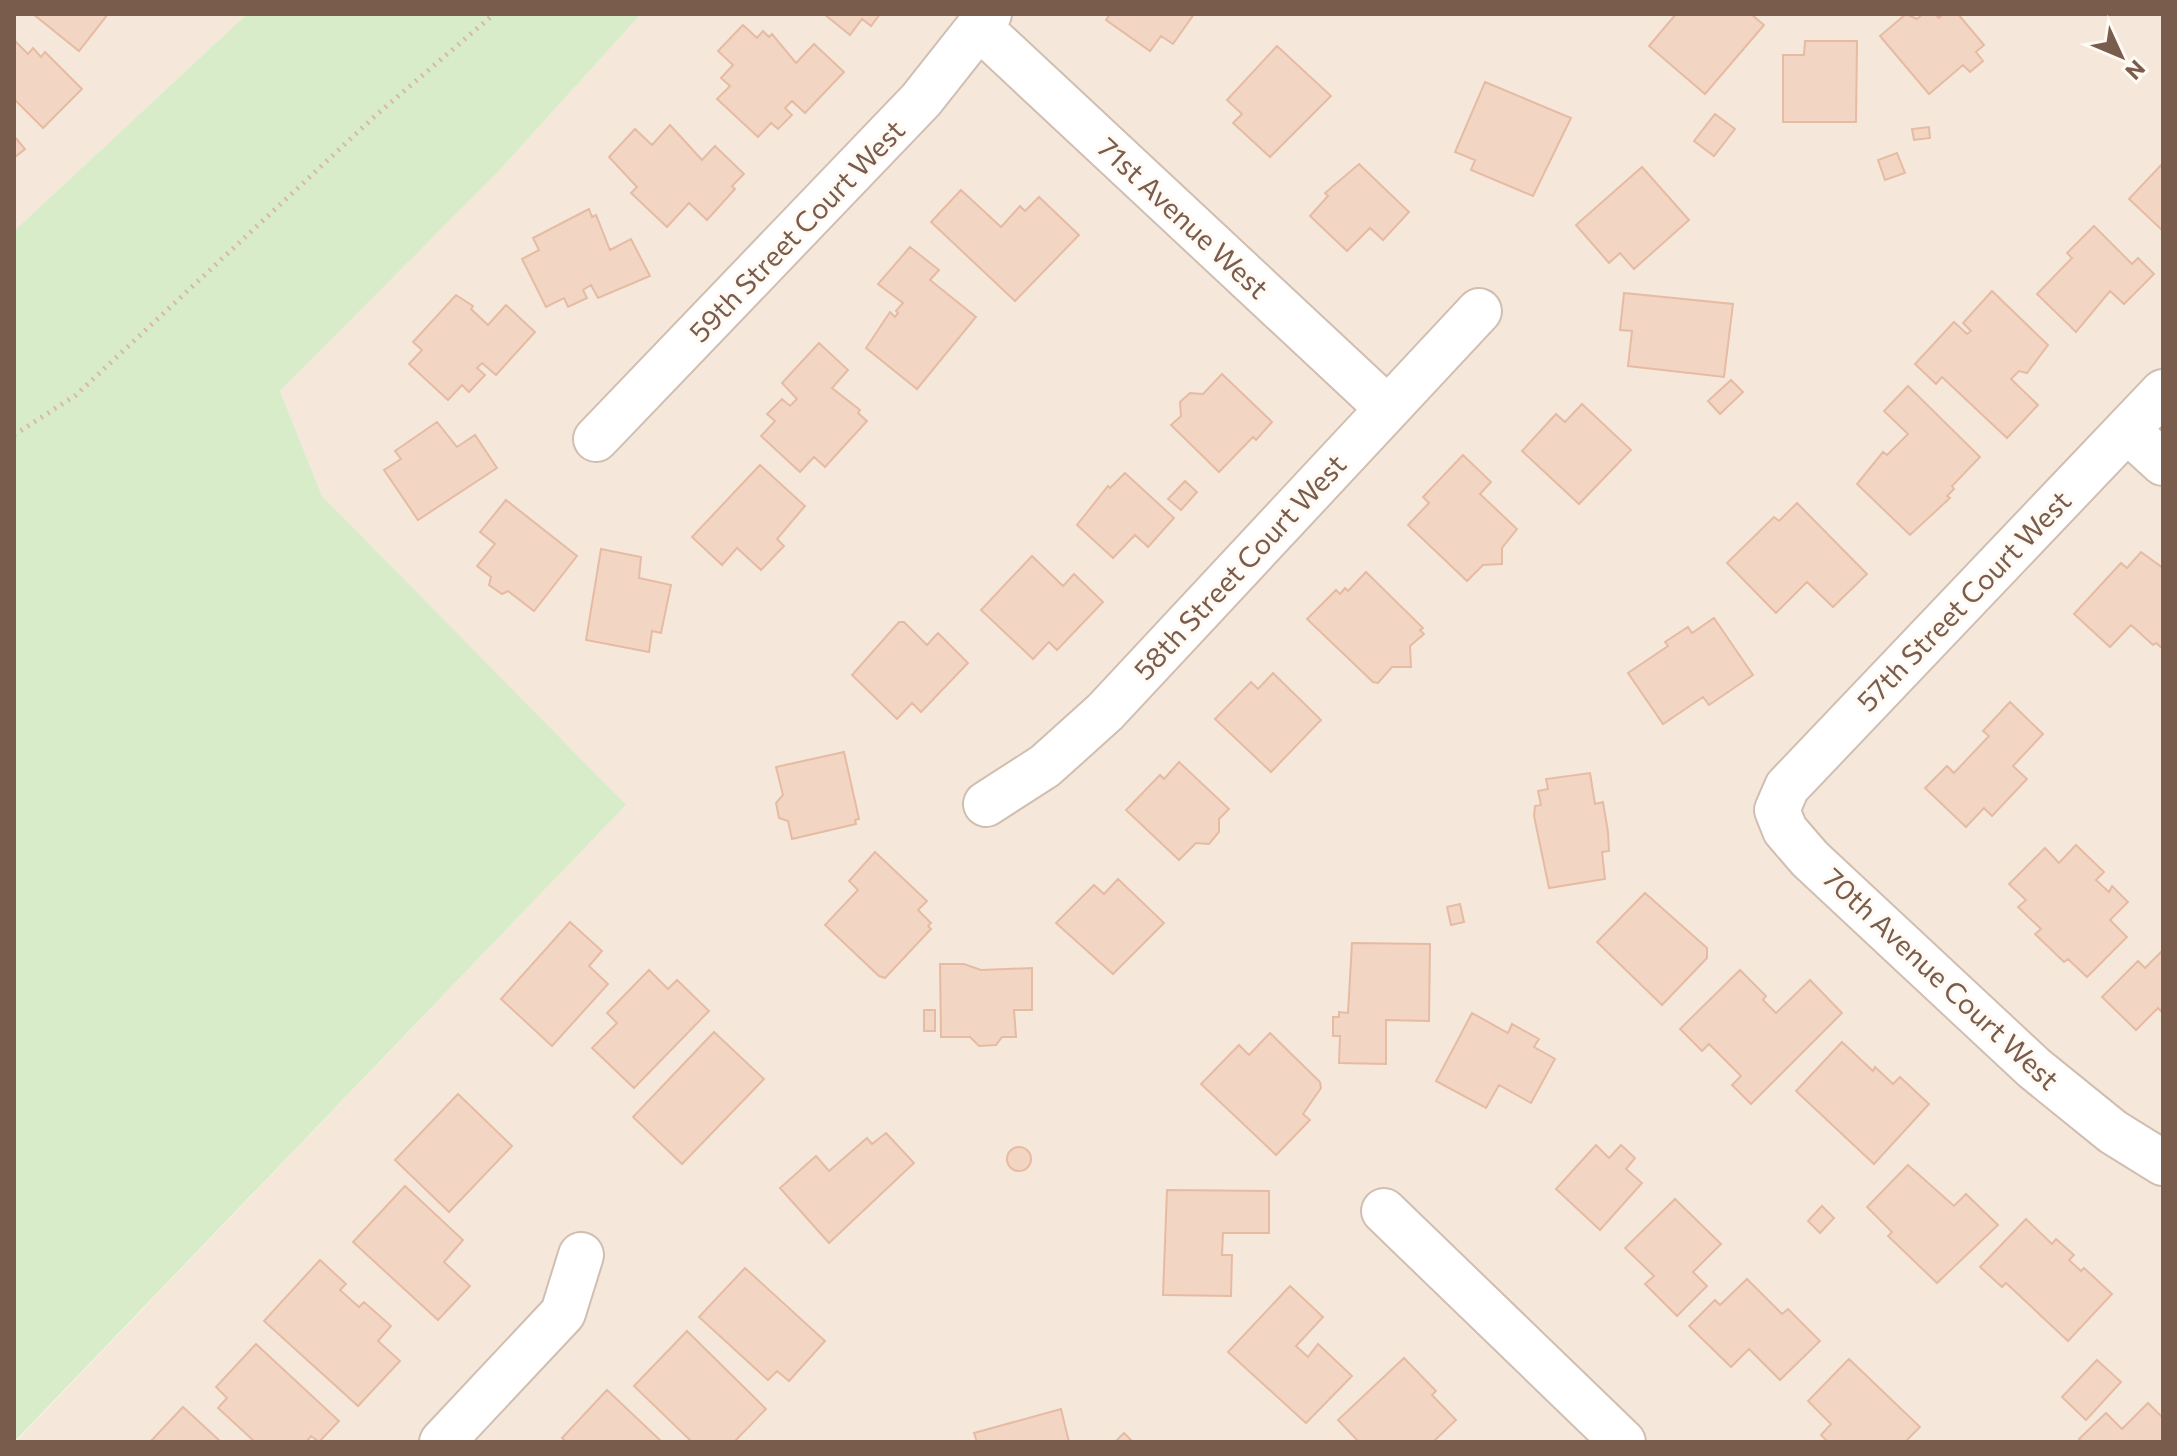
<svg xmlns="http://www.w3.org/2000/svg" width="2177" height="1456" viewBox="0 0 2177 1456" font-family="Commissioner,sans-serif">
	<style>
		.residential { fill: #f5e8da }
		.green { fill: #d8ecc9 }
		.building { fill: #f3d5c3; stroke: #e6bba3; stroke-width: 2 }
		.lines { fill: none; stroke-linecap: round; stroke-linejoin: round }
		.minor-casing { stroke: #d1beb0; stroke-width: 48 }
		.path { stroke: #d9b8a5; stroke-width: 5; stroke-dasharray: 2 6; stroke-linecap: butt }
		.minor { stroke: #fff; stroke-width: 44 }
		.labels { text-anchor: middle; stroke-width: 6; stroke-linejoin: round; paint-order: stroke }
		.street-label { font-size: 28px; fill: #7a5c4d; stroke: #fffaf3 }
	</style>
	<rect width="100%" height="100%" fill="#fdf6ec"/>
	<!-- residential -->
	<path class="residential" d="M14 14H247L14 231Z
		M641 14H2163V1442H15L625 806 322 496 280 391 497 173Z"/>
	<!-- green -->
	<path class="green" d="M247 14H641L497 173 280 391 322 496 626 805 14 1442V231Z"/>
	<!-- building -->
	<path class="building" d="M33 14H108L79 51Z
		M824 14H880L871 26 862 19 850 35Z
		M1110 14H1194L1173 44 1161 36 1150 51 1106 20Z
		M1676 14H1751L1764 25 1705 94 1649 46Z
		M1906 14 1917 19 1923 14H1935L1939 18 1943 14H1958L1984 45 1976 52 1983 61 1970 72 1963 65 1929 94 1880 36Z
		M743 25 757 38 763 31 769 37 772 34 796 63 814 44 844 72 805 113 792 101 785 108 792 115 778 129 771 123 758 137 717 99 730 86 721 78 733 65 718 51Z
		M14 40 28 54 33 48 41 57 45 52 82 89 43 128 14 99Z
		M1805 41H1857L1856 122H1783V55H1804Z
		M1277 46 1331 96 1270 157 1233 123 1242 114 1227 100Z
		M1485 82 1571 118 1533 196 1471 170 1475 160 1455 152Z
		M1715 114 1735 129 1714 156 1694 141Z
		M670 125 702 160 715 146 744 174 732 186 735 189 707 220 689 203 667 227 631 193 637 187 609 157 635 129 652 145Z
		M1929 127 1930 138 1914 140 1912 129Z
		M14 136 25 149 14 158Z
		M1897 153 1905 173 1885 180 1878 160Z
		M2163 163V231L2129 199Z
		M1359 164 1409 212 1383 240 1370 228 1347 251 1310 216 1328 196 1325 193Z
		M1642 167 1689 220 1634 269 1620 253 1609 263 1576 225Z
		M961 190 1001 227 1020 206 1025 211 1039 197 1079 235 1015 301 931 222Z
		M589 209 592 217 596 215 610 250 631 239 650 276 598 298 591 285 583 290 587 298 568 307 564 298 546 307 522 259 539 250 533 238Z
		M2094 226 2132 264 2138 258 2154 274 2124 304 2110 291 2076 332 2037 294 2072 258 2067 253Z
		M910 247 939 270 930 280 976 317 917 389 866 348 890 312 895 317 898 313 896 311 903 303 878 284Z
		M1992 291 2048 345 2027 373 2019 371 2011 379 2038 405 2007 438 1942 377 1936 384 1915 364 1954 322 1967 334 1971 331 1963 323Z
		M1624 293 1733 304 1724 377 1628 366 1632 331 1620 330Z
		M456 295 473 306 471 309 488 325 506 305 535 332 496 375 482 363 477 368 485 375 469 392 462 385 448 400 409 364 422 350 413 342Z
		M819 343 848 370 832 388 860 410 858 413 867 421 825 467 814 457 800 472 761 436 775 421 767 414 782 399 790 406 797 399 782 383Z
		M1222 374 1272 422 1256 440 1253 437 1219 472 1171 425 1181 416 1180 402 1190 393 1203 394Z
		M1731 380 1743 392 1720 414 1708 401Z
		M1908 386 1980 457 1952 486 1954 489 1947 496 1950 498 1910 535 1857 484 1883 452 1887 455 1908 434 1884 411Z
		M1582 404 1631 450 1579 504 1522 451 1556 414 1565 422Z
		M437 422 457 447 475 435 497 468 418 520 384 470 401 459 395 451Z
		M1463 455 1491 482 1480 494 1517 529 1502 548V564L1483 565 1467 581 1408 525 1429 503 1423 497Z
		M760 465 805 506 777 539 784 546 761 570 737 548 722 565 692 537Z
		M1125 473 1174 518 1148 547 1135 535 1113 558 1077 525 1108 486 1110 488Z
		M1185 481 1197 492 1181 510 1168 499Z
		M506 500 577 556 534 611 508 591 502 594 489 585 491 577 477 566 495 544 480 532Z
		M1797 503 1867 574 1833 607 1807 582 1776 613 1727 563 1774 517 1779 521Z
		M601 549 641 557 639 578 671 585 661 633 652 631 649 652 586 640Z
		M2141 552 2163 568V649L2156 643 2153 645 2131 625 2110 647 2074 614 2121 563 2127 568Z
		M1032 556 1063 586 1074 574 1103 602 1057 650 1049 642 1033 659 981 610Z
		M1366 572 1423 628 1420 630 1424 634 1410 646 1411 667H1392L1378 683 1373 682 1307 619 1336 590 1340 594 1345 588 1348 591Z
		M1714 618 1753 675 1709 705 1703 697 1663 724 1628 673 1668 646 1665 642 1688 627 1692 633Z
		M899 622H904L927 645 938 633 968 663 921 712 912 703 897 719 852 675Z
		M1273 673 1321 720 1271 772 1215 719 1251 682 1258 689Z
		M2010 702 2043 734 2013 766 2027 779 1992 816 1984 808 1966 827 1925 788 1947 766 1954 773 1989 736 1983 731Z
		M844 752 859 819 855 820 856 824 792 839 788 821 779 818 776 803 783 795 776 767Z
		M1179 762 1229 809 1219 819V832L1209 844 1196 843 1179 860 1126 810 1160 775 1164 779Z
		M1590 773 1595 804 1603 802 1608 832 1609 851 1602 852 1605 879 1549 888 1534 816 1535 806 1541 805 1538 791 1548 789 1546 779Z
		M2076 845 2104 872 2096 880 2109 892 2112 886 2128 902 2110 920 2127 937 2087 977 2068 959 2064 962 2035 934 2041 929 2018 907 2026 900 2009 884 2045 848 2059 863Z
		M875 852 927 901 918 910 931 923 928 926 931 929 885 978 879 976 825 925 858 890 849 881Z
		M1118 879 1164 923 1113 974 1056 923 1094 885 1104 894Z
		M1645 893 1707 948V958L1662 1005 1597 942Z
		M1460 904 1464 922 1451 925 1447 907Z
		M570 922 602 951 589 966 608 984 552 1046 501 999Z
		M1352 943 1430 944 1429 1021 1386 1020V1064L1339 1063 1340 1036H1333V1017H1339V1012L1348 1013Z
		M2163 950V1013L2158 1008 2136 1030 2102 997 2138 961 2145 968Z
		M940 964H964L981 970 1032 968V1010H1014L1016 1037H1002L996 1045 979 1046 970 1037H941Z
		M649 970 668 989 677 980 709 1011 634 1088 592 1048 617 1023 607 1013Z
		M1740 970 1766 996 1763 1000 1776 1013 1810 980 1842 1013 1751 1104 1732 1085 1741 1076 1709 1044 1702 1051 1680 1029Z
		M924 1010H935V1031H924Z
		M1472 1013 1508 1033 1512 1024 1539 1039 1534 1047 1555 1059 1531 1103 1499 1085 1486 1108 1436 1081Z
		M714 1032 764 1079 682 1164 633 1117Z
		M1270 1033 1320 1082 1321 1088 1303 1114 1310 1120 1276 1155 1201 1084 1239 1045 1249 1055Z
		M1842 1042 1873 1071 1875 1067 1893 1084 1900 1077 1929 1104 1874 1164 1796 1091Z
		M458 1094 512 1146 449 1212 395 1160Z
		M886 1133 914 1163 829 1243 780 1188 816 1156 829 1171 867 1138 872 1144Z
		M1596 1145 1609 1158 1621 1145 1635 1158 1626 1169 1642 1183 1600 1230 1556 1189Z
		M1007 1159a12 12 0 1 1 24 0a12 12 0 1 1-24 0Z
		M1908 1165 1954 1206 1966 1194 1998 1225 1937 1283 1888 1236 1892 1232 1867 1207Z
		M405 1186 463 1240 444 1262 470 1286 438 1320 353 1242Z
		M1167 1190 1269 1191V1233H1223L1222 1255H1232L1231 1296 1163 1295Z
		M1675 1199 1721 1244 1693 1272 1707 1286 1677 1316 1645 1284 1654 1276 1625 1248Z
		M1822 1206 1834 1218 1820 1233 1808 1221Z
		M2026 1219 2052 1244 2056 1239 2074 1255 2069 1260 2081 1271 2084 1268 2112 1294 2068 1341 2006 1283 2002 1287 1980 1267Z
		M320 1260 346 1284 340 1290 359 1307 364 1302 391 1326 378 1341 400 1361 358 1406 264 1321Z
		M745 1268 825 1341 789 1381 777 1371 768 1380 699 1317Z
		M1747 1279 1782 1314 1788 1309 1820 1341 1780 1380 1749 1349 1731 1367 1689 1326 1715 1300 1720 1305Z
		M1290 1286 1323 1317 1296 1346 1308 1357 1318 1344 1352 1376 1306 1423 1228 1352Z
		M687 1331 766 1409 734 1442H692L634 1386Z
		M256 1344 339 1421 319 1442 311 1436 306 1442H255L218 1408 227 1398 216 1387Z
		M1404 1358 1436 1391 1432 1395 1456 1420 1433 1442H1359L1338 1420Z
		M1849 1359 1920 1427 1905 1442H1828L1821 1435 1831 1424 1808 1401Z
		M2097 1360 2121 1382 2086 1420 2062 1397Z
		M607 1390 662 1442H566L562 1438Z
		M2148 1403 2163 1418V1442H2082L2079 1439 2106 1413 2122 1429Z
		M183 1407 221 1442H150Z
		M1061 1409 1069 1442H977L974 1433Z
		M1124 1433 1133 1442H1115Z"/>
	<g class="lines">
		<defs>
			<path id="minor" d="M980 28 1387 408
				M2163 392 1787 787 1777 810 1785 830 1810 859 2034 1068 2113 1132 2163 1163
				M2127 430 2163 463
				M596 439 921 100 989 14
				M986 804 1045 766 1105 712 1479 311
				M1384 1211 1623 1442
				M442 1442 563 1313 581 1255"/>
		</defs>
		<!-- minor casing -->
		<use href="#minor" class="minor-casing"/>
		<!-- path -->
		<path class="path" d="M14 435 76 395 375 116 494 14"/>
		<!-- minor -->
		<use href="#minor" class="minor"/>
	</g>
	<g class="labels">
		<!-- street labels -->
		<g class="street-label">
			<text transform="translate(1183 218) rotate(43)" y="10">71st Avenue West</text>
			<text transform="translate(797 231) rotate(-46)" y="10">59th Street Court West</text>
			<text transform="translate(1240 567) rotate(-47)" y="10">58th Street Court West</text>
			<text transform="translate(1964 601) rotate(-46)" y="10">57th Street Court West</text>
			<text transform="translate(1941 979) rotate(43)" y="10">70th Avenue Court West</text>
		</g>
	</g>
	<!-- border -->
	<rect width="2177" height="1456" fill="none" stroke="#7a5c4d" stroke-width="32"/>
	<!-- north arrow -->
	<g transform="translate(2121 56) rotate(134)" stroke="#fffaf3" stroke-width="6" paint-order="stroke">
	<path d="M0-6L14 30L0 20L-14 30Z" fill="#7a5c4d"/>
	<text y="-12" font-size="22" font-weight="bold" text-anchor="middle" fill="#7a5c4d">N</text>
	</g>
</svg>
